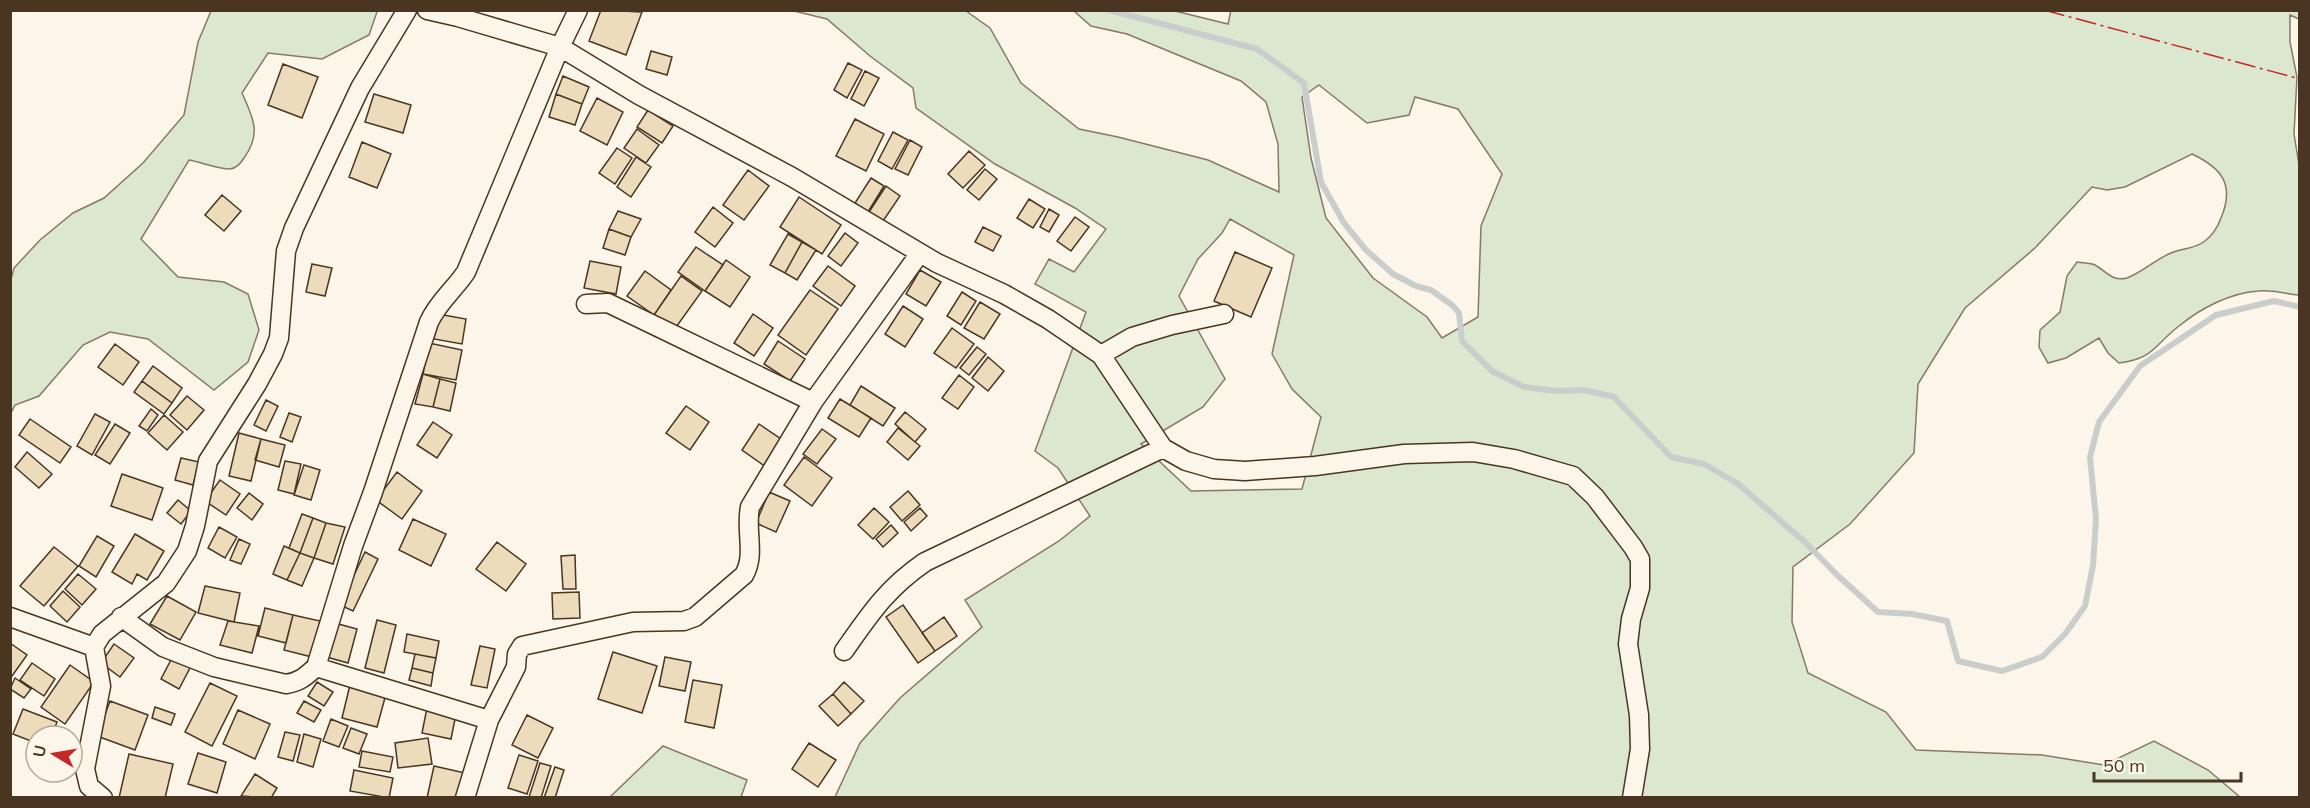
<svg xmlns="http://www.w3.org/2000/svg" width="2310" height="808" viewBox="0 0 2310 808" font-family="Mulish,sans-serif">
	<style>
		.green { fill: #dce7d0; stroke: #887966; stroke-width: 1.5; fill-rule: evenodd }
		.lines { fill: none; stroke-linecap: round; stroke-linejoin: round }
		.stream { stroke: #c9cecd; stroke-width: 6 }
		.building { fill: #ecdcbc; stroke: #4a3520; stroke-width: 1.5 }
		.street-casing { stroke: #4a3520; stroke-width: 21 }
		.street { stroke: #fbf6e9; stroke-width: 18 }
		.power { stroke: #c62828; stroke-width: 1.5; stroke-dasharray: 21 4.5 3 4.5; stroke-linecap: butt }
	</style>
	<rect width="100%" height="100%" fill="#fbf6e9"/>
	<!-- green -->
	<path class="green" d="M1231 10 2299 11V19L2290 15V42L2297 77 2294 134 2300 171 2299 295C2286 294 2271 289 2258 291 2230 293 2201 308 2179 326 2154 345 2154 359 2119 363L2108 353 2099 338 2066 358 2048 363 2039 347 2040 330 2060 312 2067 276 2077 262C2082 263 2090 263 2095 265 2106 271 2112 282 2127 278 2143 272 2156 259 2171 253 2182 248 2195 249 2205 241 2213 235 2218 226 2221 218 2235 185 2222 168 2192 154L2125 187 2107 190 2092 187 2035 248 1965 308 1918 384 1914 453 1850 524 1793 567 1792 622 1808 673 1886 712 1916 750 2042 755 2104 765 2154 741 2208 770 2240 797H835L860 743 900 698 982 627 965 600 1059 541 1090 516 1058 468 1035 451 1086 312 1035 284 1049 259 1074 272 1106 229 1075 208 995 164 916 108 913 88 870 56 827 19 794 11H966L990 28 1021 83 1079 129 1118 137 1208 160 1279 192 1278 144 1266 102 1241 81 1127 34 1091 26 1074 11H1175L1228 24ZM1319 85 1367 123 1409 115 1415 97 1458 109 1502 174 1481 226 1478 317 1442 338 1427 317 1373 278 1326 218 1311 158 1302 97ZM1230 219 1294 255 1272 354 1292 389 1321 417 1302 489 1191 491 1141 444 1203 407 1225 379 1179 296 1198 259 1222 233Z
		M375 11 377 12 369 35 322 59 268 53 242 93C253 118 262 133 244 158 241 163 237 168 230 169 218 169 201 162 189 160L141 239 178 277 224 282 248 294 259 330 248 362 214 390 148 339 110 332 83 345 39 396 15 405 11 413 10 283 14 268 40 240 73 213 104 198 143 163 184 115 198 42 211 11Z
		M663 746 747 780 741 797H610Z"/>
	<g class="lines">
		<!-- stream -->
		<path class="stream" d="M1109 10 1257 49 1304 83 1321 182 1344 223 1366 250 1393 274 1416 286 1431 290 1452 305 1459 313 1462 341 1492 371 1524 387 1556 391 1584 390 1614 397 1671 457 1704 464 1737 483 1806 543 1836 574 1878 612 1912 614 1947 621 1958 661 2002 671 2042 657 2065 634 2085 606 2093 565 2096 519 2090 457 2099 422 2140 366 2216 315 2274 301 2300 307"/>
	</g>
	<!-- building -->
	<path class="building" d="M601 10 642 12 626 55 589 41Z
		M651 51 672 57 667 75 646 69Z
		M848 63 862 70 847 98 834 90Z
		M283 64 318 77 302 118 268 105Z
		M865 71 879 78 864 106 851 99Z
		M563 76 589 87 582 104 556 94Z
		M374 94 411 105 403 133 365 122Z
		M556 94 582 104 575 125 549 117Z
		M597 98 623 112 607 145 580 131Z
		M648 110 673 126 662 143 637 127Z
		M855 119 884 134 866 171 836 156Z
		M637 129 659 145 646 163 624 148Z
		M893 132 908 140 892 169 878 161Z
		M910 140 922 147 908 175 895 169Z
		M362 142 391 154 377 188 349 177Z
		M617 148 632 158 615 184 599 173Z
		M969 151 985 165 963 188 948 174Z
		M636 157 651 167 631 197 617 187Z
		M985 169 997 179 979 200 967 190Z
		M748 170 769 186 744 220 723 205Z
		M871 178 884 186 868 212 855 203Z
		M886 186 900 196 883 221 869 212Z
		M222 195 241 211 224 231 205 215Z
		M799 197 841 225 822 254 780 227Z
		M1029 199 1045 209 1033 228 1017 218Z
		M713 207 733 223 715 247 695 232Z
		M1049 209 1059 215 1049 232 1040 227Z
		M618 211 641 219 631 237 609 229Z
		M1075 217 1089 227 1071 251 1057 241Z
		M983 227 1001 236 993 251 975 242Z
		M609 229 631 237 625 255 603 248Z
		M845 233 858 243 841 266 828 256Z
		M788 234 802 242 785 273 770 265Z
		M802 242 816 250 797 280 785 273Z
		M696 247 723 265 705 291 678 272Z
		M1235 252 1272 268 1251 317 1214 301Z
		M726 260 750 277 730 307 705 291Z
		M590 261 621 267 616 294 584 288Z
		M312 264 332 268 325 296 306 292Z
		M828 266 855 286 841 306 813 286Z
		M920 270 941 282 926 306 906 294Z
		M645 271 671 290 654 315 627 296Z
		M681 276 702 291 674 330 654 315Z
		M810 290 838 309 806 355 778 335Z
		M962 292 976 301 961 325 947 316Z
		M980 302 1000 314 984 339 964 328Z
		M903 306 923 319 905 347 885 334Z
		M438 314 466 319 462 344 434 339Z
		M753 314 773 328 754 356 734 343Z
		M952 328 974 344 956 368 934 353Z
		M778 341 805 359 790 381 764 364Z
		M429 343 462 350 456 380 423 374Z
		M115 344 139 362 123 385 98 367Z
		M977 347 986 354 969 375 960 368Z
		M988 357 1004 371 988 391 972 378Z
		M153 366 182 388 172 403 142 381Z
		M423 374 440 379 433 407 415 404Z
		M959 375 974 387 958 409 942 398Z
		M440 379 456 383 450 411 433 407Z
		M142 381 172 403 164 414 134 392Z
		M861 386 895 408 883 426 850 405Z
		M187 396 204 410 187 430 170 415Z
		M840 399 871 418 859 437 828 418Z
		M266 400 278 406 266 431 254 425Z
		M686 406 709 422 690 450 666 433Z
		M151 409 158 415 147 431 139 426Z
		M905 412 926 429 915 442 895 424Z
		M289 413 301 417 292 442 280 437Z
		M95 414 110 422 92 455 77 446Z
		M164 415 183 432 167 450 148 433Z
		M30 419 71 447 60 463 19 435Z
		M433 422 452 435 437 458 417 445Z
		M115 424 130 433 110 464 95 455Z
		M759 424 784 441 766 467 742 450Z
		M898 428 920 446 908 460 887 442Z
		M822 429 836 439 817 464 803 454Z
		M239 433 261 439 251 481 229 476Z
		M261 439 285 445 279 467 255 460Z
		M27 452 52 474 39 488 15 467Z
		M804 457 832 478 812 506 784 485Z
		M181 458 199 462 193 485 175 480Z
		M285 461 301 464 294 494 278 490Z
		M304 465 320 470 311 500 294 495Z
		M397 472 422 491 402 519 376 500Z
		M122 474 163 488 152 520 111 506Z
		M220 480 240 494 226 515 205 501Z
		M908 491 920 505 902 521 890 507Z
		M769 492 790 501 776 532 756 523Z
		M249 493 263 504 252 520 237 508Z
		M178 500 191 511 181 524 167 513Z
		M874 508 889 522 873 539 858 525Z
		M920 508 927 516 911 531 904 522Z
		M302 514 313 518 300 553 289 548Z
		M313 518 326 523 314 558 300 553Z
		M413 519 446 534 431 566 399 550Z
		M326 523 345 527 333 564 314 558Z
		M891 525 898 533 883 547 876 539Z
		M219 527 237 537 225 558 208 548Z
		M135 534 164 551 147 580 137 574 132 584 112 572Z
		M97 536 114 546 96 577 79 566Z
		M239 539 250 544 241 564 230 560Z
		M497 542 526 564 506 591 476 569Z
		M284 546 300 553 287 580 273 574Z
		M54 547 78 566 44 606 20 586Z
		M365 552 378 559 353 611 340 605Z
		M300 553 314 558 302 586 287 580Z
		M575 555 576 589H563L561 556Z
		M78 574 96 589 82 605 65 589Z
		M205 586 240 593 234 622 198 613Z
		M63 591 80 607 67 622 50 606Z
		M579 592 580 618 553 619 552 593Z
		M167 596 196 612 180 640 150 624Z
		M903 605 935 651 918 663 886 617Z
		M265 608 293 615 286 643 258 636Z
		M293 615 320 621 312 657 284 650Z
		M944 617 957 636 935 651 922 633Z
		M377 620 396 625 384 673 365 668Z
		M228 621 259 626 252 653 220 645Z
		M331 622 357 629 348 663 323 656Z
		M407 634 439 641 436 658 404 652Z
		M10 643 27 655 12 676 10 675Z
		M114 644 134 658 120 677 101 663Z
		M480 646 495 649 487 688 471 685Z
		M613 652 657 666 642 713 598 699Z
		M415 654 436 658 433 673 412 668Z
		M173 656 191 666 179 689 161 679Z
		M665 657 691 662 685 691 659 686Z
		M32 663 55 679 44 696 20 680Z
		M70 665 94 682 65 724 41 707Z
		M412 668 433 673 431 686 409 680Z
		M15 678 31 689 24 698 10 689Z
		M693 680 722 685 714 728 685 722Z
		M317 682 333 692 324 706 308 696Z
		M844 682 864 701 851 714 833 694Z
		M210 683 237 696 212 746 185 732Z
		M350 685 386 694 377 727 342 718Z
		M833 694 851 714 838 726 819 706Z
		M110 701 148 715 135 750 97 736Z
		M304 701 321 710 314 722 297 713Z
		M155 707 175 714 171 725 152 718Z
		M427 708 456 714 451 739 422 733Z
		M23 709 57 722 52 736H36V743L13 734Z
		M238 710 270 724 255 759 223 744Z
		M527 715 553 728 538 758 512 745Z
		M331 719 348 726 339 747 323 741Z
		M351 728 367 734 359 754 343 748Z
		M285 732 300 735 293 761 278 757Z
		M304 734 321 739 313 767 297 762Z
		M428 738 432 764 398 768 395 743Z
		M809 743 836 760 818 787 792 769Z
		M362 751 393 757 390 772 359 767Z
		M198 753 226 762 217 793 188 784Z
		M129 754 173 764 165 798H119Z
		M519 755 538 761 527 794 508 788Z
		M540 763 551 766 541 798H531L529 797Z
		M434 766 465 773 459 798H427Z
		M555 767 564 770 555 798H544Z
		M354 770 393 778 389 798 350 791Z
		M255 774 277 788 271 798 241 796Z"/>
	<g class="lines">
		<defs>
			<path id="street" d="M427 10 458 17 560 47 639 95 792 177 937 263 1004 294 1048 319 1101 355 1163 448 1186 461 1214 469 1245 471 1315 466 1404 454 1473 452 1514 459 1573 476 1595 497 1633 547 1640 559V588L1631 619 1628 644 1639 715 1640 749 1632 798
				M586 304 608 303 813 402
				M1101 355 1132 337 1172 325 1224 314
				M10 617 94 647
				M121 617 163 647 214 667 286 684C300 682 306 676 316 667L489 720
				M844 651C870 614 887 588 925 562L1163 448
				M316 667 353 546 373 492 429 322C438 302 454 290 466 272L560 47 578 10
				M103 798 89 786 85 769 101 686 94 647 102 634 166 583 187 551 195 526 208 461 257 384 273 354 279 338 286 251 294 228 360 88 407 10
				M465 798 489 720 516 667 517 654 522 646 633 622 684 621 695 617 744 575C756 555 745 530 750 507L813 402 920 253"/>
		</defs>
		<!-- street casing -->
		<use href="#street" class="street-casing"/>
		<!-- street -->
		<use href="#street" class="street"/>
		<!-- power -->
		<path class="power" d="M2044 10 2300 79"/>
	</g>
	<!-- border -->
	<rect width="2310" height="808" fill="none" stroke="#4a3520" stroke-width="24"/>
	<!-- north arrow -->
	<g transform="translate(54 754) rotate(281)"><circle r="28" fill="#fbf6e9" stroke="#b4a999" stroke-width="1.5"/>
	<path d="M0-4.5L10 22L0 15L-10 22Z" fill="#c62828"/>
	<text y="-9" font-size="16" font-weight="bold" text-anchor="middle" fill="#4a3520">U</text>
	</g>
	<!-- scale -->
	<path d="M2094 772v9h147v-9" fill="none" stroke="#4a3520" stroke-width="3"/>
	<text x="2103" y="772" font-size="18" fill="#4a3520" stroke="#fbf6e9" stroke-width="4.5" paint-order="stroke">50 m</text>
</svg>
